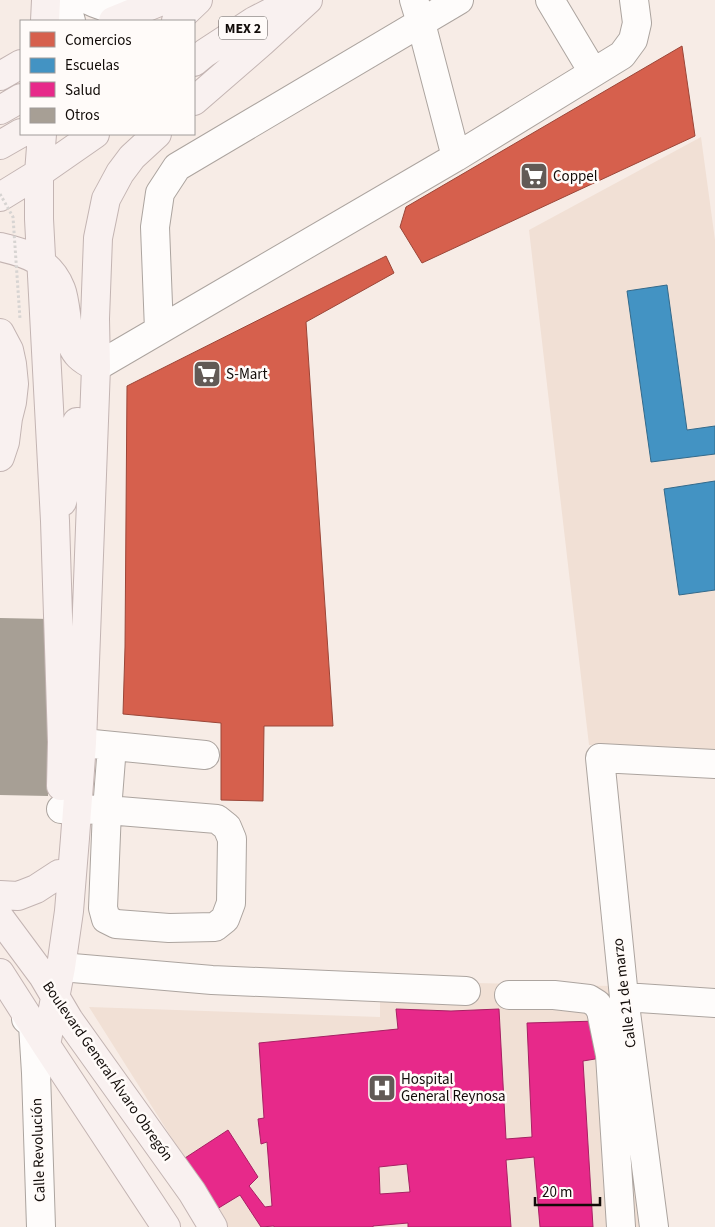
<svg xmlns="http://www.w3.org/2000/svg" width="715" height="1227" viewBox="0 0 715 1227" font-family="'Source Sans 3',sans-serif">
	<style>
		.built { fill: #f1e0d5 }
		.shops { fill: #d6604d; stroke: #9b4638 }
		.schools { fill: #4393c3; stroke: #346a8b }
		.health { fill: #e7298a; stroke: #a72063; fill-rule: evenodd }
		.building { fill: #a79f95 }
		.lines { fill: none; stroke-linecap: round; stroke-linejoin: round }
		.minor-casing { stroke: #aca49f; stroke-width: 30 }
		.major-casing { stroke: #c3b4b2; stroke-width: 30 }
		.minor { stroke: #fefcfb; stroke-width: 28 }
		.major { stroke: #f9f1f0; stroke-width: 28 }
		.path-bridge { stroke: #d7d4d2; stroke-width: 3; stroke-dasharray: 2.5 2.5; stroke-linecap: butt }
		.labels { text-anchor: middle; stroke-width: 5; stroke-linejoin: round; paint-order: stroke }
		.shield { fill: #fffbf9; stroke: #585350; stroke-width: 1 }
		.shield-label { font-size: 14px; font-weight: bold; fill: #110b08 }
		.poi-label { font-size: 15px; fill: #110b08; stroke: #fffbf9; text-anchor: start }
		.street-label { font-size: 15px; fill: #110b08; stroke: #fffbf9 }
	</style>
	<rect width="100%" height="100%" fill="#f7ece6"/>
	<!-- built -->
	<path class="built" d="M701 137 715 240V750L589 745 529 230Z
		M380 981 611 986 639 1227H228L89 1007 380 1017Z"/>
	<!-- shops -->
	<path class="shops" d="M682 46 695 136 422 263 400 227 406 207Z
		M386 256 394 273 306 322 333 726H264L263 801 221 800V723L123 714 125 647 127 386Z"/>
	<!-- schools -->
	<path class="schools" d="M667 285 687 430 715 426V454L651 462 627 291Z
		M715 481V590L679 595 664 489Z"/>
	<!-- health -->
	<path class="health" d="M396 1009 451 1011 499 1009 506 1139 532 1137 527 1023 598 1021 601 1058 583 1061 593 1227H540L534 1157 506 1160 511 1227H408V1223L373 1226V1227H274V1226L261 1227 240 1195 217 1209 185 1158 228 1130 258 1177 249 1186 265 1207 272 1206 267 1142 261 1144 258 1119 264 1118 259 1043 398 1029ZM407 1164 410 1192 380 1194 379 1167Z"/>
	<!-- building -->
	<path class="building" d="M0 618 50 619 48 796 0 795Z"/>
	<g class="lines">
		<defs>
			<path id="minor" d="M65 0 71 21
				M88 0C106 9 121 10 141 10
				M550 0 593 72
				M456 157 622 55 633 40 637 23 634 0
				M159 330 155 227 160 193 177 167 459 0
				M96 367 456 157 421 23 414 0
				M93 744 205 755
				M61 809 107 810 217 819 227 827 232 839 231 903 225 919 215 927 169 928 116 924 106 919 103 908 107 810 112 746
				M61 967 212 980 466 991
				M509 995H554L589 999 597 1004 601 1011 610 1055 621 1227
				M624 997 715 1003
				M26 1019 33 1025 36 1073 41 1227
				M654 1227 624 997 600 758 715 764"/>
			<path id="major" d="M45 21 46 0
				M113 21 164 0
				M176 21 198 0
				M194 62 205 53 254 21 295 0
				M0 76 21 64
				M194 101 262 42 308 0
				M0 110 21 98
				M42 134 39 173V219L55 521 62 742 61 786
				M0 145 21 133
				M0 197 39 173 95 134
				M0 247C27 253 50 261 61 289 65 299 66 317 68 328 69 337 72 349 79 356 84 361 90 364 96 367
				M0 333 9 350 12 364 14 384 12 402 8 418 5 442 0 457
				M62 502 68 483 74 450 77 422
				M0 895 18 896 36 889 59 874
				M0 918 43 976 69 1020 192 1192 213 1227
				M0 973 46 1045 166 1227
				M46 1045 61 967 69 911 75 838 82 743 96 367 95 319 98 238 106 199 120 173 132 157 157 134"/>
		</defs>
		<!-- minor casing -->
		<use href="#minor" class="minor-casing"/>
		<!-- major casing -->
		<use href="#major" class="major-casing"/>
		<!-- minor -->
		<use href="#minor" class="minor"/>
		<!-- major -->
		<use href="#major" class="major"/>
		<!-- path-bridge -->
		<path class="path-bridge" d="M0 194 13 217 20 319"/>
	</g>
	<!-- icons -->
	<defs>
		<symbol id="supermarket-square" viewBox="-11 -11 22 22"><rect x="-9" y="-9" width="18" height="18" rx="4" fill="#625a56" stroke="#fffbf9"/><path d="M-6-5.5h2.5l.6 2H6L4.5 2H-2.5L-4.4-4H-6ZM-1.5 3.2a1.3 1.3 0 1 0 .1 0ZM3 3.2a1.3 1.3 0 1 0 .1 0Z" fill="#fff"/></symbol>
		<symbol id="hospital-square" viewBox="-11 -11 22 22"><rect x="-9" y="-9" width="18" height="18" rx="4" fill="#625a56" stroke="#fffbf9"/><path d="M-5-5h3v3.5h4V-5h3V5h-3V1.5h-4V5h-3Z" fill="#fff"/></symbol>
	</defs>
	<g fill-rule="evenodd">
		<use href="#supermarket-square" x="518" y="160" width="32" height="32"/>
		<use href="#supermarket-square" x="191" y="358" width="32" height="32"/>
		<use href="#hospital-square" x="366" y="1072" width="32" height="32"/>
	</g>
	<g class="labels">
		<!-- shield labels -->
		<rect class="shield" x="219" y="16.5" width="48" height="23" rx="4"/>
		<g class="shield-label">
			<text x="243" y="33">MEX 2</text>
		</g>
		<!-- poi labels -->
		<g class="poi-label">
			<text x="553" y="181">Coppel</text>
			<text x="226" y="379">S-Mart</text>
			<text x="401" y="1084">Hospital<tspan x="401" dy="17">General Reynosa</tspan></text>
		</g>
		<!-- street labels -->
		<g class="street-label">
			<text transform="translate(624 993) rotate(-97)" y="5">Calle 21 de marzo</text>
			<text transform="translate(108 1071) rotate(55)" y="5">Boulevard General Álvaro Obregón</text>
			<text transform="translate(38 1150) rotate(-92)" y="5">Calle Revolución</text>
		</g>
	</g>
	<!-- legend -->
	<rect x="20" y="20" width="175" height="115" fill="#fffbf9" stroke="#a09b99"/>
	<rect x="30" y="32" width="25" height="15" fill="#d6604d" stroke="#a09b99"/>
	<text x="65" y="45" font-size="15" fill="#110b08">Comercios</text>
	<rect x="30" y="58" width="25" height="15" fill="#4393c3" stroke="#a09b99"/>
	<text x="65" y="70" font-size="15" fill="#110b08">Escuelas</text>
	<rect x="30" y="82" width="25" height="15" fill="#e7298a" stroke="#a09b99"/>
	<text x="65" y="95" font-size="15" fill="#110b08">Salud</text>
	<rect x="30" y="108" width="25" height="15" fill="#a79f95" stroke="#a09b99"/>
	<text x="65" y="120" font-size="15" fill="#110b08">Otros</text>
	<!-- scale -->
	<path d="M535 1197v8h65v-8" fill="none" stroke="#110b08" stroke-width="2.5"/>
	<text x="542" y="1197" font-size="15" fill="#110b08" stroke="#fffbf9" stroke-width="4" paint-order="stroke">20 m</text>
</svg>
